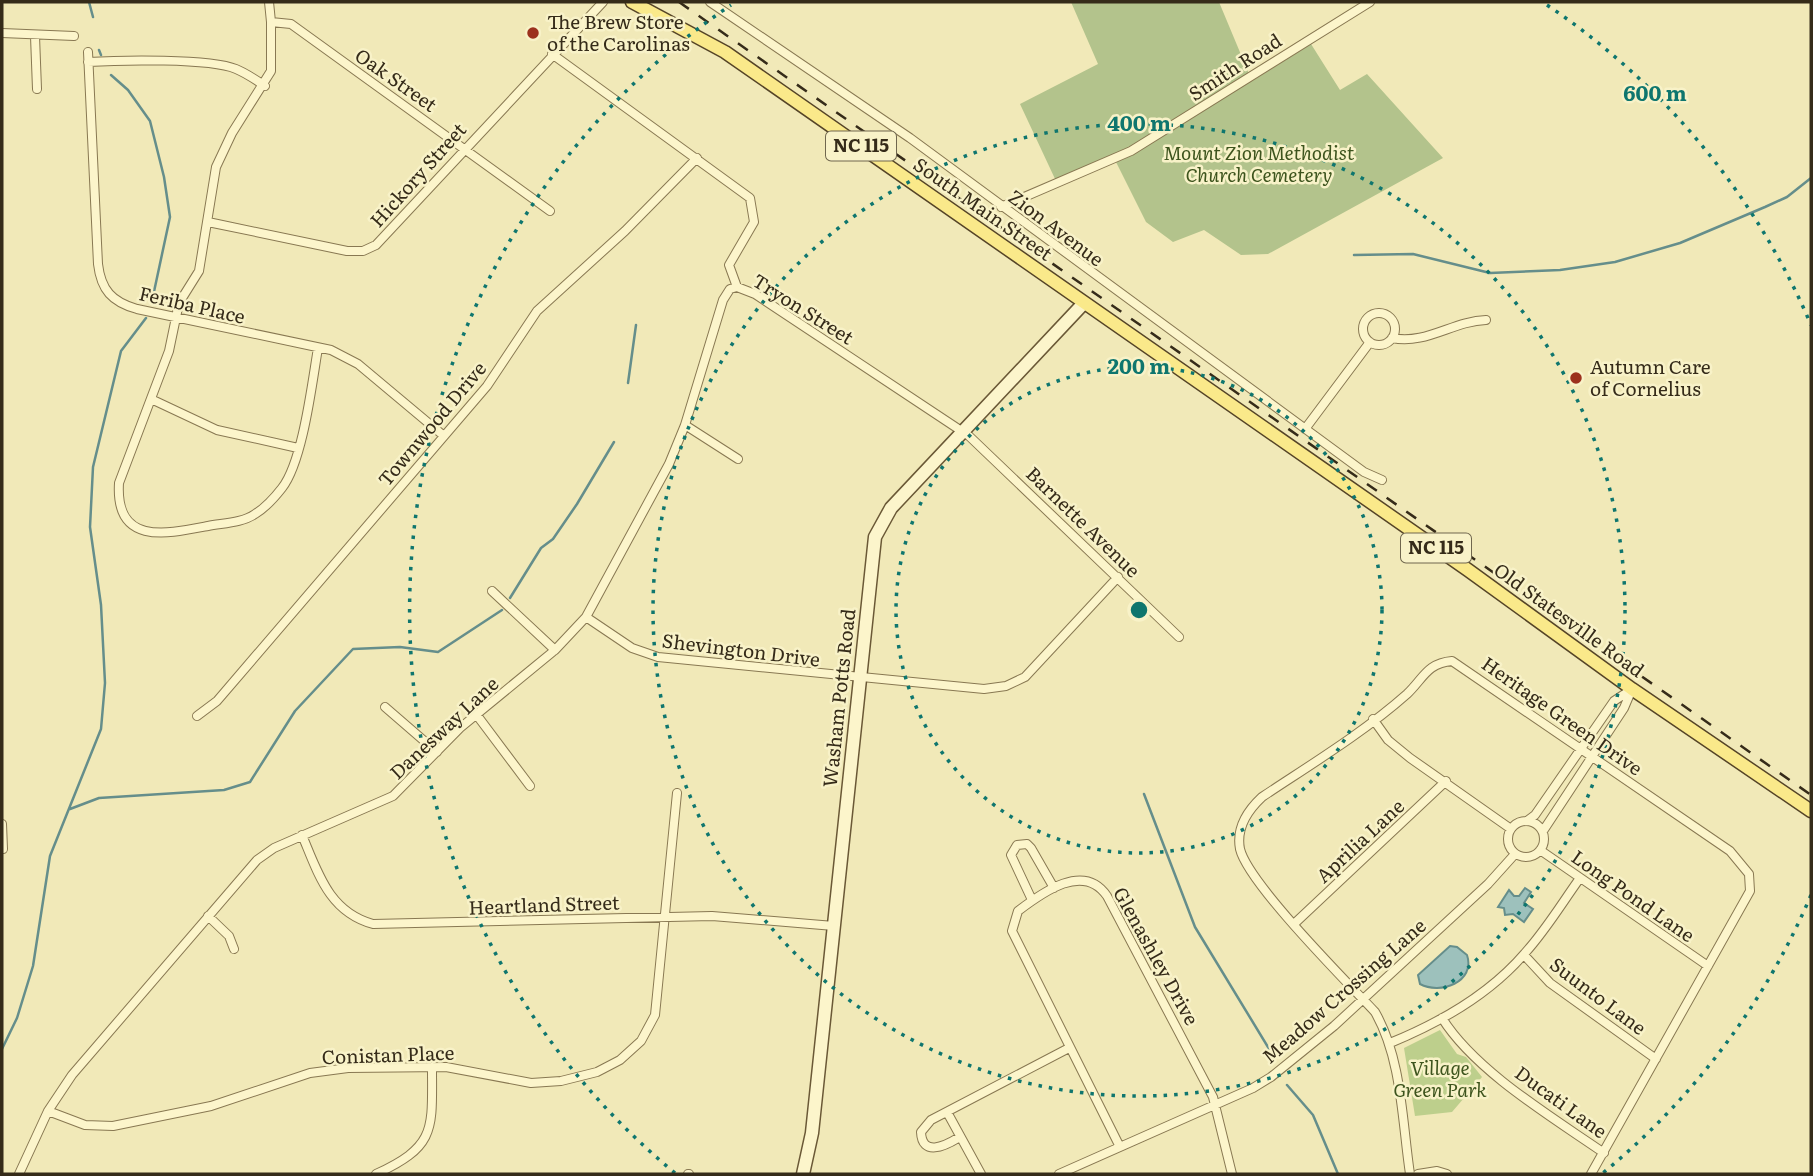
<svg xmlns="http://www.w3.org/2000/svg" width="1813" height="1176" viewBox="0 0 1813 1176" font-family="Literata,serif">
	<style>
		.green { fill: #bdcf8c }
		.cemetery { fill: #b3c38c }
		.water { fill: #9dc1bc; stroke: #658e8b; stroke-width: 2 }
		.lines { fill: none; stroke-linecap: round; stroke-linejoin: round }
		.stream { stroke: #658e8b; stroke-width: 2.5 }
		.street-casing { stroke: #887852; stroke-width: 10 }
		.secondary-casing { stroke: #6a5836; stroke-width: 15 }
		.primary-casing { stroke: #554427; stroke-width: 15 }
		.street { stroke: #fcf5cb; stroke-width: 8 }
		.secondary { stroke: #fcf5cb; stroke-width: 12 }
		.primary { stroke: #fae98a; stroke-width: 12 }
		.rail { stroke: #352b19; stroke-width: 2.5; stroke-dasharray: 12 12; stroke-linecap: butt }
		.ring { fill: none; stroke: #0f766e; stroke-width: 3.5; stroke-dasharray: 3.5 7 }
		.poi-dot { fill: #9c311d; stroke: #f8f2c8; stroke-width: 2.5 }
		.labels { text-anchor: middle; stroke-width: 5; stroke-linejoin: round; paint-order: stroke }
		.shield { fill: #f8f2c8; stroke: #70674e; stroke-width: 2 }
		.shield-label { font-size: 18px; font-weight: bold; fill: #352b19 }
		.poi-label { font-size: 19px; fill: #352b19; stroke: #f8f2c8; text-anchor: start }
		.street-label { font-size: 19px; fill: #352b19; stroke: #f8f2c8 }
		.park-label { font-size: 19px; font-style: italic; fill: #3d541d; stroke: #f8f2c8 }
		.centre { fill: #0f766e; stroke: #f8f2c8; stroke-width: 3.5 }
		.ring-label { font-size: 21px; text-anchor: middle; font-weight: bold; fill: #0f766e; stroke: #f8f2c8; stroke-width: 5; stroke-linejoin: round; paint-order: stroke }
	</style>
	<rect width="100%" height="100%" fill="#f1e9b8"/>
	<!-- green -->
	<path class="green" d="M1440 1030 1457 1054 1466 1057 1482 1077 1452 1112 1415 1116 1404 1048Z"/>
	<!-- cemetery -->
	<path class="cemetery" d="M1071 2H1219L1252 81 1311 44 1340 90 1367 74 1443 158 1268 254 1241 255 1204 230 1173 242 1146 222 1113 156 1056 181 1020 104 1098 64Z"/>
	<!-- water -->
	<path class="water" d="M1525 888 1531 892 1524 903 1533 909 1524 922 1513 914 1505 915 1504 908 1498 907 1509 890 1514 896H1519Z
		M1450 946 1457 947 1467 955C1476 982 1440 995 1420 984L1418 975Z"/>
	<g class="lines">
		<!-- stream -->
		<path class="stream" d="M89 2 93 17
			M99 50 101 55
			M111 75 128 90 150 121 164 177 170 217 152 301
			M1354 255 1413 254 1490 273 1560 270 1615 262 1680 243 1765 207 1787 197 1811 178
			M628 383 636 325
			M510 598 541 548 553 539 577 504 614 442
			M1144 794 1195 927 1271 1052
			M70 809 99 798 224 790 250 782 295 711 353 649 400 647 438 652 502 610
			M2 1049 17 1018 33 966 50 856 101 729 105 683 101 605 90 527 93 467 121 351 146 318
			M1287 1085 1313 1115 1338 1174"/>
		<defs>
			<path id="street" d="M269 2 271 22 291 24 550 211
				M710 2 910 138 1364 472 1382 480
				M271 22V71L232 133 216 167 199 271 179 303 169 351 119 483C115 546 167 534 208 526 223 523 242 523 255 514 265 508 275 497 282 488 303 461 312 383 318 348
				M2 33 74 36
				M35 36 37 89
				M88 52 98 264C101 290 112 302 137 309L331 350 358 364 444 436
				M552 54 750 198 754 222 729 265 737 287 755 294 969 436 1179 637
				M88 62C119 60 210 58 236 69 246 73 256 80 265 86
				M1001 207 1131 151 1370 2
				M208 222 347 251H363L376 245 603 2
				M1363 329a16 16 0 1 1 32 0a16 16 0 1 1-32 0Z
				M1392 338C1426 345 1453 321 1486 320
				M151 399 217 430 298 448
				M685 425 738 459
				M1305 429 1370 342
				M492 591 555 650
				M586 617 632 648 658 657 984 689 1006 686 1025 677 1118 577
				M385 707 437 752
				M476 714 530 786
				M197 716 217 701 487 386 537 311 625 231 697 158
				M1373 719 1388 740 1410 758 1511 829
				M1527 821 1535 815 1614 701 1632 689
				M1508 839a18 18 0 1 1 36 0a18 18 0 1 1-36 0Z
				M2 824 3 849
				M1543 831 1624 708 1632 689
				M302 835C318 873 329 912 373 924L712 916 834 926
				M1540 850 1708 966
				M1032 900 1011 855 1017 845 1027 844 1031 848 1054 888
				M208 916 229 936 234 949
				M1295 923 1446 781
				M1524 955 1550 983 1656 1059
				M1442 1018C1475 1071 1552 1117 1604 1153
				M1390 1043C1439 1023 1490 994 1525 953 1546 930 1562 903 1580 878
				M48 1111 85 1125 113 1126 211 1106 310 1073 348 1068 446 1067 531 1083 561 1081 597 1072 620 1060 641 1041 655 1015 677 793
				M947 1112 981 1174
				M958 1138C945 1146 922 1157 921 1132L931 1120 1069 1048
				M1119 1145 1012 931 1018 911C1043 892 1084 862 1107 896L1213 1097 1232 1174
				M19 1174 48 1111 72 1075 257 860 274 848 393 796 460 728 555 650 586 617 669 464 685 425 723 300 730 289 737 287
				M376 1174C437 1146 432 1129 432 1067
				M688 1174H689
				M1059 1174 1253 1088 1271 1077 1334 1026 1488 884 1515 854
				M1410 1174C1402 1121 1402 1059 1375 1012 1346 981 1248 883 1240 849 1236 828 1247 811 1262 797 1310 765 1363 733 1407 694 1423 679 1427 663 1452 661L1730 851 1749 874 1750 891 1591 1174
				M1418 1174 1437 1171 1447 1174"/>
			<path id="secondary" d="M803 1174 812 1133 875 537 891 508 1083 304"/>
			<path id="primary" d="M632 2 725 52 1468 570 1632 689 1811 811"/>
		</defs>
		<!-- street casing -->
		<use href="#street" class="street-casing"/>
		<!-- secondary casing -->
		<use href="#secondary" class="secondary-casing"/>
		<!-- primary casing -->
		<use href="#primary" class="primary-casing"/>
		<!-- street -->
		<use href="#street" class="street"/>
		<!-- secondary -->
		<use href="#secondary" class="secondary"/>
		<!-- primary -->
		<use href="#primary" class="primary"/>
		<!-- rail -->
		<path class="rail" d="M679 2 1811 795"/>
	</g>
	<!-- distance rings -->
	<g class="ring">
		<circle cx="1139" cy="610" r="243"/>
		<circle cx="1139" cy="610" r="486"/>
		<path d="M1811 895A730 730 0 0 1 1603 1173M675 1173A730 730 0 0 1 731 5M1547 5A730 730 0 0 1 1811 325"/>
	</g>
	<!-- markers -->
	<g class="poi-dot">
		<circle cx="533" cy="33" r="7"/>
		<circle cx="1576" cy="378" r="7"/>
	</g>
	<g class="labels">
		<!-- shield labels -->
		<g class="shield">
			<rect x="826" y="131.5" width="70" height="29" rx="5"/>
			<rect x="1401" y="533.5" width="70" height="29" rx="5"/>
		</g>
		<g class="shield-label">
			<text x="861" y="152">NC 115</text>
			<text x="1436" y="554">NC 115</text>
		</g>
		<!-- poi labels -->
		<g class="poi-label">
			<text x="547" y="29">The Brew Store<tspan x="547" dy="22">of the Carolinas</tspan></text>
			<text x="1590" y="374">Autumn Care<tspan x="1590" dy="22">of Cornelius</tspan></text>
		</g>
		<!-- street labels -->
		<g class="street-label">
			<text transform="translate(1235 67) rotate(-33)" y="7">Smith Road</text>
			<text transform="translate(396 80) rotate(35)" y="7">Oak Street</text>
			<text transform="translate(418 175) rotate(-48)" y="7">Hickory Street</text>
			<text transform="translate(983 209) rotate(35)" y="7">South Main Street</text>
			<text transform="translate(1056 228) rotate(37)" y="7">Zion Avenue</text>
			<text transform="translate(192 305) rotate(13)" y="7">Feriba Place</text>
			<text transform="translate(803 309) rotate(32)" y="7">Tryon Street</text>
			<text transform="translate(432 424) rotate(-50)" y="7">Townwood Drive</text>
			<text transform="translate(1083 522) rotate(44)" y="7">Barnette Avenue</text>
			<text transform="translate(1569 620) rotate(36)" y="7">Old Statesville Road</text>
			<text transform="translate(741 650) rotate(7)" y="7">Shevington Drive</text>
			<text transform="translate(839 698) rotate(-84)" y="7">Washam Potts Road</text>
			<text transform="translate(1562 716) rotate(35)" y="7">Heritage Green Drive</text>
			<text transform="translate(444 728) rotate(-43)" y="7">Danesway Lane</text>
			<text transform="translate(1360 841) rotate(-43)" y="7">Aprilia Lane</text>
			<text transform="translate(1633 896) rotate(35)" y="7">Long Pond Lane</text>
			<text transform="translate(544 905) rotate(-2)" y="7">Heartland Street</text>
			<text transform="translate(1156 956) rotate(61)" y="7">Glenashley Drive</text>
			<text transform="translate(1344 991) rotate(-41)" y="7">Meadow Crossing Lane</text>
			<text transform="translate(1598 996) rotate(37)" y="7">Suunto Lane</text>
			<text transform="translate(388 1055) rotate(-2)" y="7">Conistan Place</text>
			<text transform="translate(1561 1102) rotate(36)" y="7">Ducati Lane</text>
		</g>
		<!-- park labels -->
		<g class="park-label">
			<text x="1259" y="160">Mount Zion Methodist<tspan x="1259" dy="22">Church Cemetery</tspan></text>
			<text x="1440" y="1075">Village<tspan x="1440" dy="22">Green Park</tspan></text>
		</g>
	</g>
	<circle cx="1139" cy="610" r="10" class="centre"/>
	<g class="ring-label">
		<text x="1655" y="101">600 m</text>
		<text x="1139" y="131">400 m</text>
		<text x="1139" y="374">200 m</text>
	</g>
	<!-- border -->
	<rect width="1813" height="1176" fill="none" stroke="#352b19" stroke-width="7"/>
</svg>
